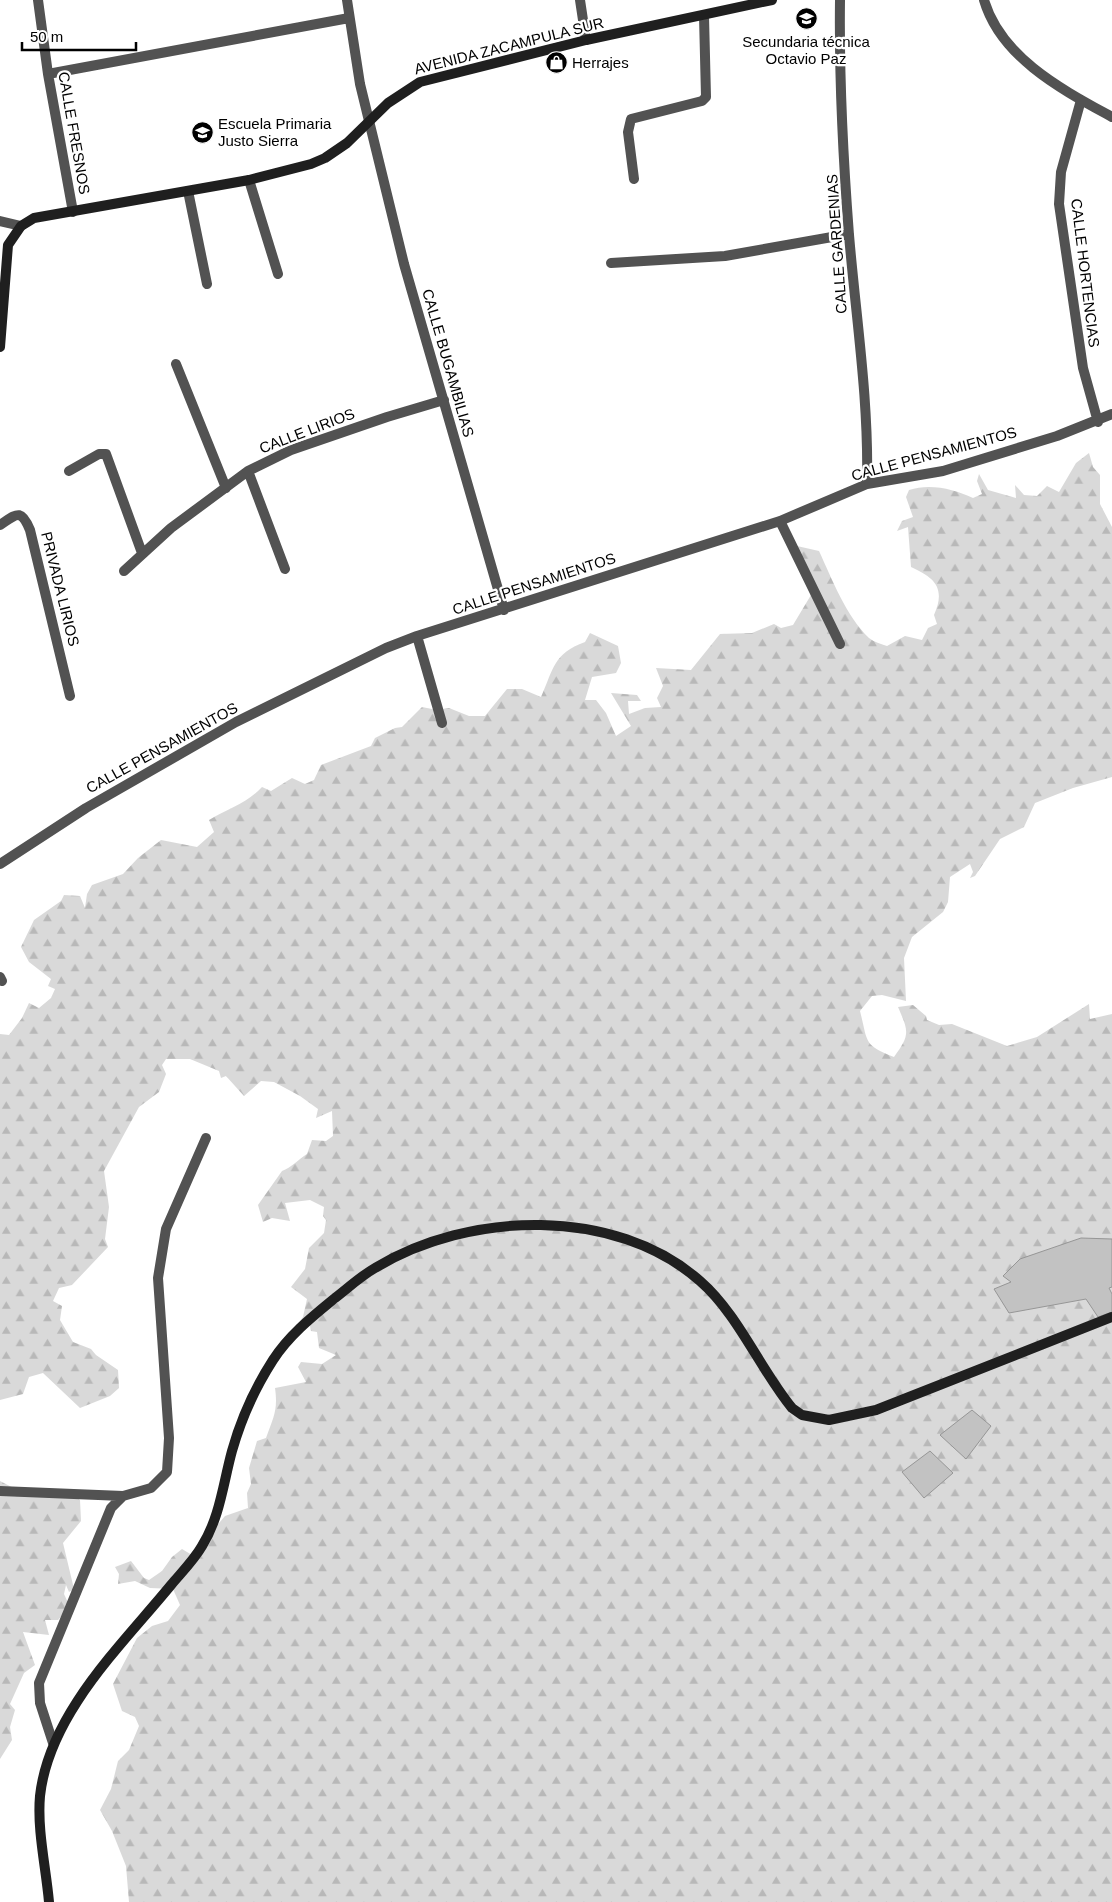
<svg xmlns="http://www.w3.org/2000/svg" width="1112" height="1902" viewBox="0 0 1112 1902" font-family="Helvetica,sans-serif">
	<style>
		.forest { fill: url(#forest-firs) }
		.building { fill: #c2c2c2; stroke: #969696 }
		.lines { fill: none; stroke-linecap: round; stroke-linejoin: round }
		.minor { stroke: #525252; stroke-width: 10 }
		.secondary { stroke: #1f1f1f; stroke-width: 10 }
		.labels { text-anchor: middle; stroke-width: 4.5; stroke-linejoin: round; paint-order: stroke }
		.poi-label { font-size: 15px; fill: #000; stroke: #fff; text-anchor: start }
		.street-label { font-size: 15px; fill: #000; stroke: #fff }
	</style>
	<defs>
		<pattern id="forest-firs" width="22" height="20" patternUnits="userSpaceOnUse" patternTransform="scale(1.25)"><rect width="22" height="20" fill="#d9d9d9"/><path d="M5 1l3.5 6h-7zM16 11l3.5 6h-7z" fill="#b8b8b8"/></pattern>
	</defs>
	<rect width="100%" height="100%" fill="#fff"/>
	<!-- forest -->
	<path class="forest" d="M1089 453 1093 467 1100 475V504L1112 527V777L1073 788 1035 803 1024 827 1000 839 975 876 970 878 973 872 970 864 950 877 948 902 943 912 912 937 904 958 906 1001 882 995 872 996 860 1011C868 1042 863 1045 894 1057 910 1035 909 1032 898 1007L913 1005 926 1016 927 1020 939 1025 952 1024 1007 1046 1037 1037 1089 1004 1090 1019 1112 1014V1902H129L126 1866 112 1831 100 1810 111 1789 118 1761 129 1750 139 1726 135 1717 122 1711 113 1684 137 1638 152 1626 168 1621 180 1605 173 1589 150 1588 135 1581 118 1584 119 1574 115 1567 131 1561 144 1578 149 1580 162 1571 172 1557 182 1549 192 1555 225 1516 248 1508 247 1493 251 1484 249 1468 257 1441 266 1438C274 1416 278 1410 275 1388L306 1382 298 1367 301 1362 322 1364 336 1355 319 1348 317 1332 311 1331 310 1326 302 1327 298 1324 303 1317 307 1299 291 1287 305 1269 309 1248 324 1233 326 1220 323 1216 324 1207 310 1200 285 1203 290 1221 272 1218 263 1222 258 1205 282 1171C291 1168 299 1159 307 1154L312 1140 326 1141 333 1136 332 1111 316 1118 318 1109 300 1096 274 1082 261 1081 244 1096 226 1076 221 1078 219 1071 190 1059H166L162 1065 166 1074 159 1092 139 1107 104 1171 109 1207 105 1239 108 1247 72 1285 59 1288 53 1301 62 1306 60 1320 73 1342 91 1349 96 1355 118 1370 119 1388 110 1396 80 1408 43 1373 29 1377 23 1394 0 1400V1034L9 1035 22 1018 29 1003 39 1008 51 998 55 989 48 986 51 979 29 962 21 947 34 920 61 901 64 895 80 896 85 908 87 894 92 885 123 874 138 858 161 840 197 847 214 832 209 820C229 808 246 804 262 787L271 791 292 778 305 784 314 780 321 765 371 746 375 738 395 728 402 727 422 707 437 710 449 708 469 716H485L507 689H522L541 697C554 668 553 654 585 642L590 633 618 646 621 663 616 673 592 677 585 700H596L606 713 616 736 631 726 611 693 637 695 641 701H628L629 714 645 708 661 707 657 698 663 686 656 668 691 670 720 634 752 633 774 624 781 628 793 625 811 595 797 546 819 551C832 579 846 616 869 638 874 642 881 644 887 646L905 636 922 640 928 628 937 624 934 615C946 588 935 578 911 567L908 527 897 531 902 521 913 517 906 497 909 490C930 483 954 489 973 498L982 494 977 481 979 474 988 490 1016 498 1015 485 1024 495 1037 496 1047 486 1059 492 1076 463Z
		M0 1481 29 1496 67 1489 80 1500 81 1521 63 1543 74 1589 69 1592 66 1585 64 1594 70 1607 58 1620H45L49 1635 23 1632 35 1665 24 1673 10 1704 15 1710 10 1727 12 1740 0 1759Z"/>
	<!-- building -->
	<path class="building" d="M1081 1238 1112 1239V1287L1109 1288 1112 1294V1312L1098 1317 1086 1299 1009 1313 994 1289 1011 1282 1003 1276 1020 1259Z
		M972 1410 991 1426 966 1459 940 1435Z
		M930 1451 953 1473 924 1498 902 1472Z"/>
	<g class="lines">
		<!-- minor -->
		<path class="minor" d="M38 0 48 74 73 212
			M347 0 360 84 404 264 504 610
			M580 0 586 40
			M840 0C839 78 843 157 849 235 856 318 869 400 867 484
			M984 0C1001 58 1063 90 1112 117
			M48 74 349 18
			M1081 100 1061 172 1059 204 1083 368 1098 422
			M634 179 628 132 631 119 702 101 706 97 704 16
			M249 180 278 274
			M188 191 207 284
			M0 221 21 226
			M611 263 725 256 849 234
			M176 364 226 488
			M69 471 99 454H106L142 553
			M248 471 285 569
			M780 521 840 644
			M0 525C17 514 21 508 30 530L70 696
			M124 571 171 528 248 471 291 450 387 417 444 400
			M417 636 442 723
			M0 864 86 808 236 722 386 648 417 636 780 521 867 484 943 471 1057 436 1112 414
			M0 977 2 981
			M0 1491 123 1496
			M53 1743 40 1703 39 1683 111 1508 123 1496 151 1488 167 1472 169 1438 158 1278 166 1229 206 1138"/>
		<!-- secondary -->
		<path class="secondary" d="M0 347 8 245 21 226 34 218 249 180 311 164 325 158 347 143 388 103 420 82 586 40 772 0
			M49 1902C46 1868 37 1830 40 1796 49 1714 121 1646 171 1585 181 1573 194 1560 202 1546 220 1517 223 1484 232 1451 241 1419 255 1388 273 1360 289 1335 313 1316 335 1298 348 1288 361 1276 375 1268 469 1211 615 1206 700 1281 738 1314 760 1369 792 1408L802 1415 829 1420 876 1410 1112 1317"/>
	</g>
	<!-- icons -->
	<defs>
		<symbol id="school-disc" viewBox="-11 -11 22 22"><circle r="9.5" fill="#000" stroke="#fff"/><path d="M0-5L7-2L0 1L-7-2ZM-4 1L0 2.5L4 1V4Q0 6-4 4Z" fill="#fff"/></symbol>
		<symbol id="shop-disc" viewBox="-11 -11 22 22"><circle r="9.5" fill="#000" stroke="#fff"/><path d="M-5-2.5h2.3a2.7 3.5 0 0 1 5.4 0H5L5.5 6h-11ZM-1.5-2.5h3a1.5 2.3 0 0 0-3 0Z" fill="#fff"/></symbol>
	</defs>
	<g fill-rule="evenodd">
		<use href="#school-disc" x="794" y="6" width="25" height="25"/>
		<use href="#shop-disc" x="544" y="50" width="25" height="25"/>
		<use href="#school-disc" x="190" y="120" width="25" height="25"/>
	</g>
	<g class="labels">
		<!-- poi labels -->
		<g class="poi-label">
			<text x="806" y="47" text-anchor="middle">Secundaria técnica<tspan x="806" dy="17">Octavio Paz</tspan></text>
			<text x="572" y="68">Herrajes</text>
			<text x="218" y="129">Escuela Primaria<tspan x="218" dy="17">Justo Sierra</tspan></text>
		</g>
		<!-- street labels -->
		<g class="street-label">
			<text transform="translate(509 46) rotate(-14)" y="5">AVENIDA ZACAMPULA SUR</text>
			<text transform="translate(74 133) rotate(80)" y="5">CALLE FRESNOS</text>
			<text transform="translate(837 244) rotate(-94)" y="5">CALLE GARDENIAS</text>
			<text transform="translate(1085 273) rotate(83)" y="5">CALLE HORTENCIAS</text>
			<text transform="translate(448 363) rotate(74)" y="5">CALLE BUGAMBILIAS</text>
			<text transform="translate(307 431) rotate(-21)" y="5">CALLE LIRIOS</text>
			<text transform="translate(934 454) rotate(-15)" y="5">CALLE PENSAMIENTOS</text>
			<text transform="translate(534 584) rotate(-18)" y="5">CALLE PENSAMIENTOS</text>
			<text transform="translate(60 589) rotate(76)" y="5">PRIVADA LIRIOS</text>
			<text transform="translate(162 748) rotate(-29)" y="5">CALLE PENSAMIENTOS</text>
		</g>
	</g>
	<!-- scale -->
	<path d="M22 42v8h114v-8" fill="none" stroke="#000000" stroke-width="2.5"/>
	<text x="30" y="42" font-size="15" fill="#000000" stroke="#ffffff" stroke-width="4" paint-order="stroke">50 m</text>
</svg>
